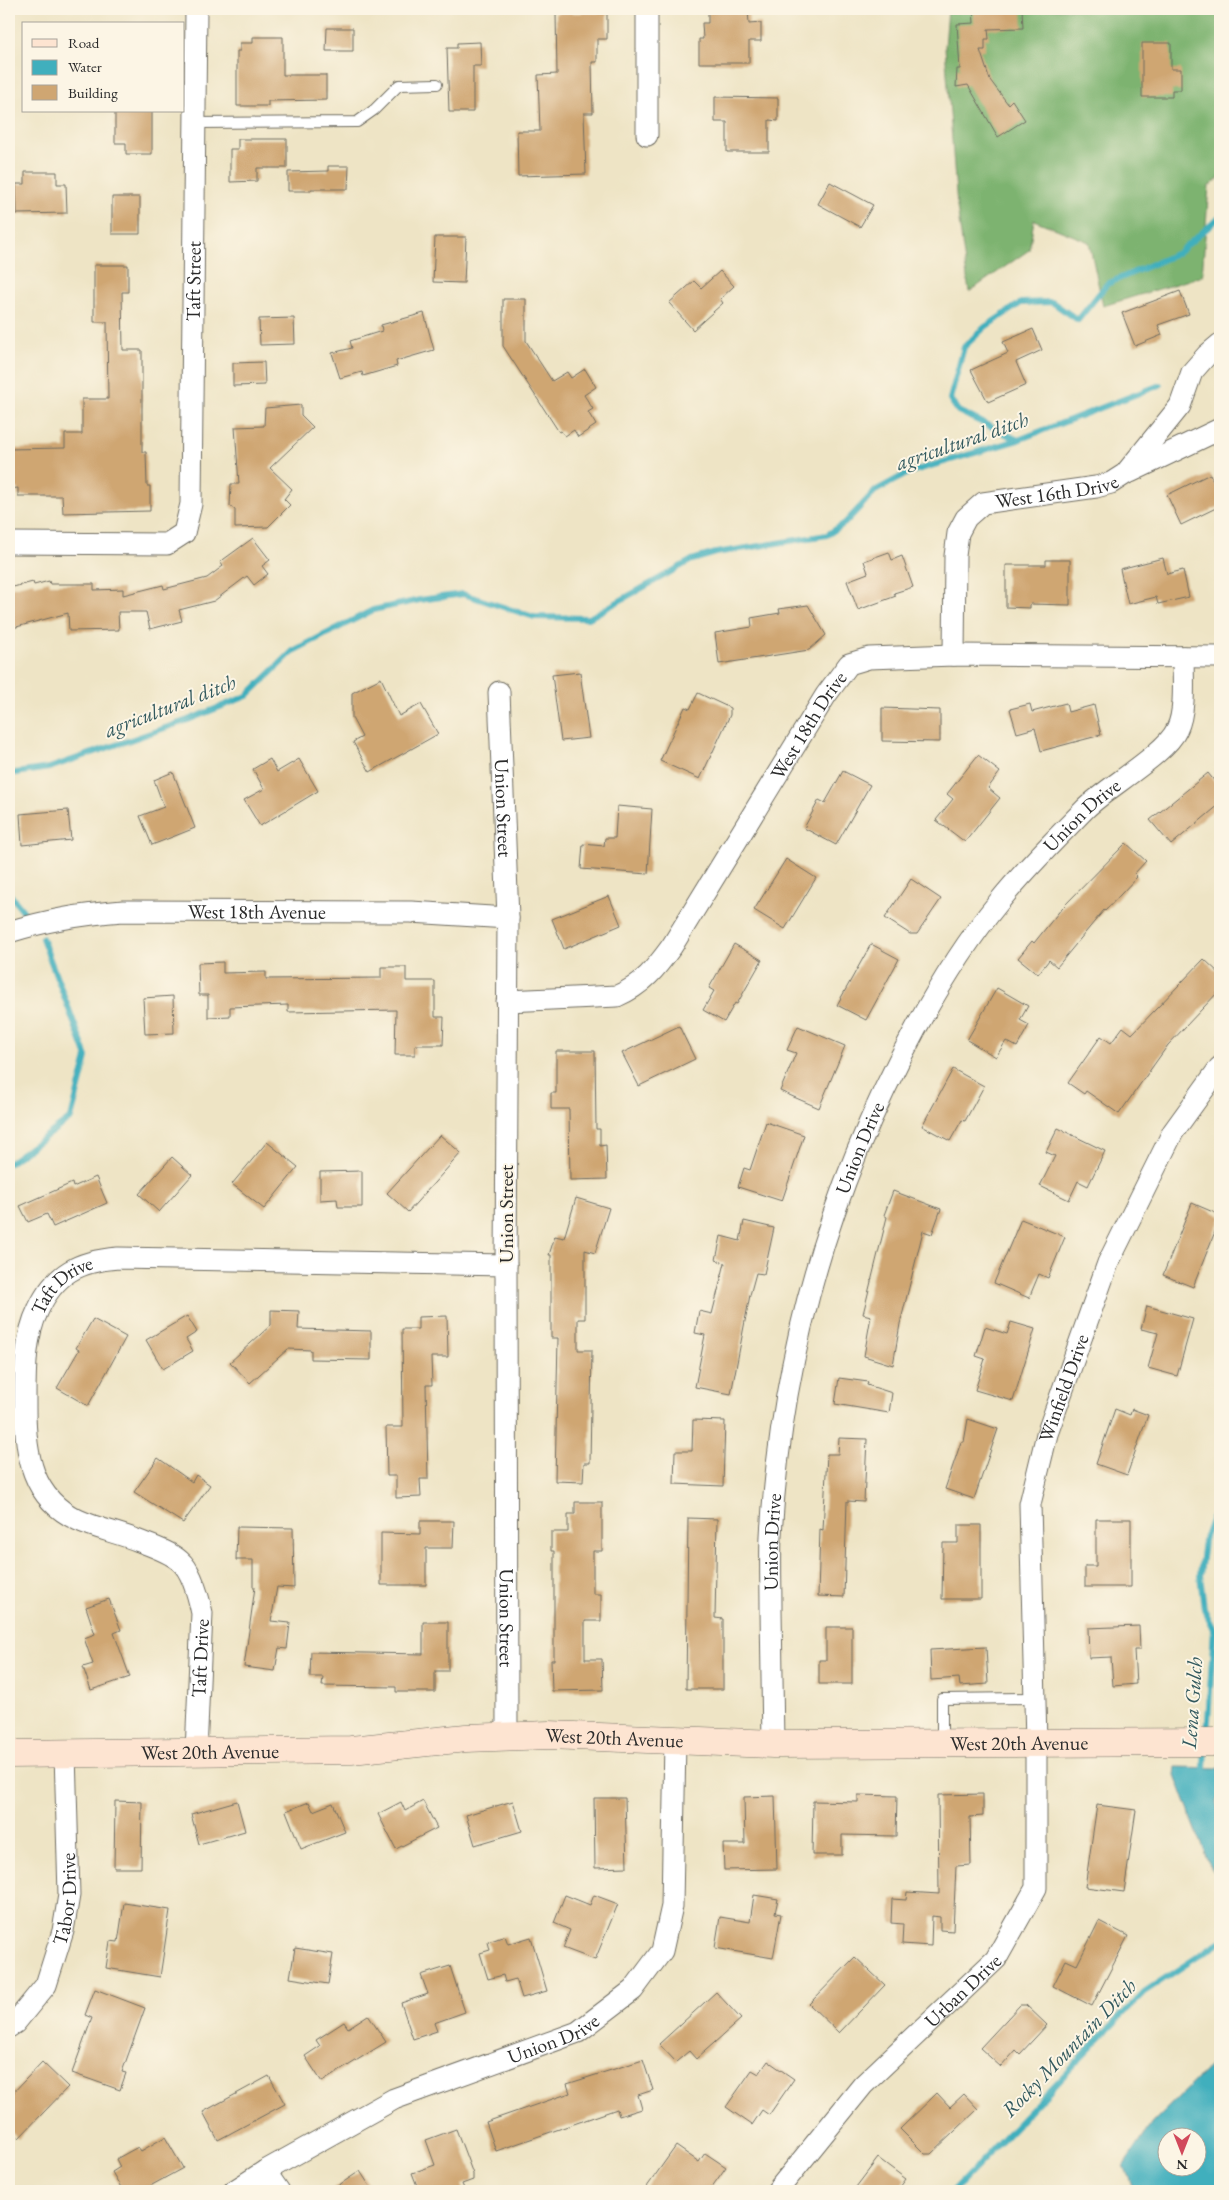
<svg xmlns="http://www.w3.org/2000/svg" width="1229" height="2200" viewBox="0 0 1229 2200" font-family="'EB Garamond',serif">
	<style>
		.forest { fill: #7db370; stroke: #546f4e }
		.water { fill: #40afbd; stroke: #366d74; fill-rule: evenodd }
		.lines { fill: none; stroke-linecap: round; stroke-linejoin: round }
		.stream { stroke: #40afbd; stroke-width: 6 }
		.building { fill: #cfa672 }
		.lane-casing { stroke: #6f6c61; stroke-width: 12 }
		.street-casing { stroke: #6f6c61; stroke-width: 23 }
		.secondary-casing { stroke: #6f6c61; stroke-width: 29 }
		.lane { stroke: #fff; stroke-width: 10 }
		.street { stroke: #fff; stroke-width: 21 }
		.secondary { stroke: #fde4d1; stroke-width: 28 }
		.labels { text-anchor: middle; stroke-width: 4; stroke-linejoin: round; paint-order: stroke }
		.street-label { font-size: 20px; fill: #2b2b2b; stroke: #fcf5e5 }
		.water-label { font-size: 21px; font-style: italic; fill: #32595e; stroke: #fcf5e5 }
	</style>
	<rect width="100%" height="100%" fill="#fcf5e5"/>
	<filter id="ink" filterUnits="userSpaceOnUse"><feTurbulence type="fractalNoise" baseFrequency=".02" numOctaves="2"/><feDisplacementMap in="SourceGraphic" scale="10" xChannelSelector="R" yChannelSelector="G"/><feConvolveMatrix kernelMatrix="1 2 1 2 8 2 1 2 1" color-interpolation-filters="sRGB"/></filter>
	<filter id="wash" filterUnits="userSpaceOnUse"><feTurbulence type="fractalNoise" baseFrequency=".0096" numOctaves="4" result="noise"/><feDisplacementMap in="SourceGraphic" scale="20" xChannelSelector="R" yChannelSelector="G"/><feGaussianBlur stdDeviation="1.12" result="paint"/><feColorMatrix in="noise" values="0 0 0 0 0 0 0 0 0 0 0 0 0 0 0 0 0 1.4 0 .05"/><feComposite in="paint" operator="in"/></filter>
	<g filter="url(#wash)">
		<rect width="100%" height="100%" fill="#eee4c5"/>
		<!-- forest -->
		<path class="forest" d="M948 9H1220V178L1209 186 1202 276 1103 306 1089 242 1034 220 1029 250 969 292 957 207 945 47Z"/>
		<!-- water -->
		<path class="water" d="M1176 1767 1220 1768V1793L1216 1802 1220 1814V1879L1210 1867 1175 1775Z
			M1220 2056V2191H1134L1124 2165 1152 2123ZM1166 2138H1196V2168H1166Z"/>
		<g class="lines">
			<!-- stream -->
			<path class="stream" d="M1018 440 958 411 950 399 964 347 985 327 1021 303 1052 302 1078 320 1107 284 1178 253 1219 218
				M9 774 49 768 188 720 247 696 293 651 373 610 420 600 463 594 534 617 589 618 692 560 716 553 827 535 845 523 875 491 910 472 1018 440 1160 385
				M9 893 24 912
				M9 1163 71 1118 87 1057 42 938
				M1207 1736 1214 1629 1204 1609 1200 1575 1204 1540 1220 1496
				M1204 1768 1205 1748
				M953 2191 1144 1992 1220 1942"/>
		</g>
		<g id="blocks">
			<!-- building -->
			<path class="building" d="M725 9H748L749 24 761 23V41H749V63H699V39H703L702 23H708V10Z
				M973 9H1022L1023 28 988 29 989 39H985V50H980L990 80 1008 104 1012 100 1025 120 998 137 968 85 956 87 957 69H960L957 24 974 23Z
				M556 13H607V39H597V62H592L593 113H584L586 174 518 176 517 131H540L538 75 557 74Z
				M327 28H353V51H326Z
				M253 37H283V75H326V100L268 101V106H237V51H240V43H253Z
				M480 42 481 66H473V112H449L447 48H457V43Z
				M1142 43H1171V69H1181V90H1172V97H1142Z
				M715 97 778 98V121L769 120V152H727V122H715Z
				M115 111H152V154H126V143H115Z
				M238 139H287V168H257V181L230 182V149H238Z
				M328 166H349L348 189H311V191H288V172L328 171Z
				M25 172H57V184H66L67 213 17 214 16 184H25Z
				M830 182 873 205 860 227 818 204Z
				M112 197H140V234H112Z
				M435 237H466L464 283 433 282Z
				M94 265H128V292H122L123 350H142V452H146L147 486H150V511L63 513 62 496H18V488L9 489V449L65 448V434H82V399H108L107 322H94Z
				M720 271 734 286 720 299 723 303 693 330 669 303 694 281 701 288Z
				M1180 291 1189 314 1158 325 1162 335 1135 346 1122 313Z
				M503 299H526V341L552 381 567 372 571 378 585 369 596 387 584 395 593 409 588 412 596 425 578 437 574 430 565 436 561 431 559 432 503 346Z
				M424 313 434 350 396 361 397 366 363 376 362 372 340 378 332 353 352 348 350 341 382 331 381 325Z
				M294 318 295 344 260 345 259 319Z
				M1033 329 1042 350 1016 362 1026 385 988 402 971 370 1008 353 1003 342Z
				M264 362 265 385 233 386V363Z
				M301 405V415L313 427 270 468 292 489 284 499 290 505 268 527 235 528V510L230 506 231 484H239L235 427 264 426 265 408Z
				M1210 474 1215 485 1220 483V506L1181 525 1167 495Z
				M253 538 270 560 262 566 268 574 254 585 247 576 214 601 179 610 182 621 150 629 146 612H118L119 630 69 631 68 613 9 629V588L33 582 34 585 49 581 50 584H94V590L123 589V595L163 585 164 589 207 578 223 566 220 562Z
				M889 552 892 560 902 556 913 587 894 593 896 596 858 610 847 581 868 573 864 561Z
				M1163 558 1167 574 1183 570 1189 597 1158 604 1156 597 1128 604 1120 569Z
				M1046 560H1070V605L1030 604V608L1006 607V565H1046Z
				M808 605 826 635 809 650 719 664 715 633 752 627 751 618 780 613 779 609Z
				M580 672 589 738 561 741 552 675Z
				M381 678 399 716 421 704 438 734 370 772 353 742 362 737 352 718V693Z
				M698 693 730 708V715L700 779 660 761 685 707 690 709Z
				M1066 703 1068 712 1094 705 1101 735 1041 751 1035 728 1017 733 1010 709 1030 704 1032 712Z
				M882 708 940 710V742L882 741Z
				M978 755 1000 772 988 788 1000 798 965 842 936 820 953 799 947 794Z
				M270 759 277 772 299 759 318 791 260 826 244 800 264 789 253 769Z
				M843 771 870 785 836 845 804 828 819 800 825 803Z
				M173 772 195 828 152 845 140 816 164 807 154 780Z
				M1208 773 1220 788V804L1171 845 1150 820Z
				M617 806 652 809 648 874 581 869 583 844 604 846 605 838H615Z
				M68 810 71 840 22 845 20 814Z
				M1126 843 1146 861 1134 874 1137 877 1105 911 1104 910 1057 967 1049 960 1038 974 1018 958 1032 941 1034 943 1062 908Z
				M786 859 816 878 785 929 754 910Z
				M911 879 941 899 917 934H910L885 918Z
				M609 896 621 925 564 949 552 919Z
				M734 944 762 960 737 1004 735 1003 724 1022 703 1010 714 991 709 988Z
				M871 944 899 959 866 1020 837 1005Z
				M1204 959 1220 974V990L1168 1045 1119 1114 1086 1091 1084 1094 1068 1083 1101 1036 1111 1043 1123 1027 1132 1034Z
				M223 962V973L266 972V979L381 978V967H406V981H435V1017H444L443 1045H415V1055H395L396 1010 288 1012V1005L230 1007V1016L208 1017V995H199L198 963Z
				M997 988 1028 1006 1020 1020 1029 1025 1017 1047 1006 1041 996 1057 967 1040Z
				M173 996 174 1033 145 1034 143 998Z
				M679 1026 695 1059 639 1086 622 1053Z
				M798 1026 845 1046 819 1108 780 1091 796 1053 787 1050Z
				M556 1051H595L596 1129H600V1146L606 1145 607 1179 570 1180 569 1109H551V1093H556Z
				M953 1069 984 1086 965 1121 962 1120 950 1141 922 1126Z
				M766 1122 804 1135 782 1201 738 1187 744 1168 750 1170Z
				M1058 1128 1105 1151 1088 1186 1078 1181 1069 1200 1040 1186 1055 1156 1046 1152Z
				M440 1135 461 1153 408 1212 387 1193Z
				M267 1142 298 1167 264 1209 232 1184Z
				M172 1157 192 1175 159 1212 139 1194Z
				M362 1171V1207H338L337 1199 320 1200V1172Z
				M96 1177 107 1203 53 1227 47 1214 28 1222 20 1206 72 1183 73 1187Z
				M893 1191 941 1209 932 1234 923 1231 900 1324 893 1365 864 1356 871 1316 863 1314 887 1217 884 1215Z
				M576 1198 609 1208 595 1253 585 1250V1319H578V1350H592L590 1463H584L583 1482 555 1481 558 1338H551V1255H549L555 1236 564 1238Z
				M1192 1203 1220 1215V1219L1193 1287 1163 1275Z
				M1021 1219 1065 1237 1048 1278 1039 1274 1029 1298 994 1283Z
				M744 1221 774 1228 764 1274 756 1273 750 1295 731 1394 695 1387 705 1335 695 1333 699 1311 712 1314 725 1263 716 1260 721 1236 740 1241Z
				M1147 1306 1193 1319 1177 1376 1148 1368 1158 1333 1141 1329Z
				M271 1310 299 1311 298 1329 371 1331V1360L311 1359V1350L288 1349 250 1383 230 1362 271 1325Z
				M187 1316 197 1332 186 1339 193 1351 163 1369 146 1340Z
				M447 1316 448 1357H431L432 1385H426L428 1479H420L421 1497 396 1498V1476H387L386 1427H403L402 1329H418V1317Z
				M93 1319 126 1337 88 1406 57 1388 79 1350 76 1348Z
				M1011 1322 1035 1329 1013 1401 975 1390 985 1359 976 1356 985 1327 1007 1334Z
				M839 1378 868 1382 867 1385 892 1393 889 1413 835 1404Z
				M1115 1409 1130 1415 1132 1409 1148 1415 1127 1475 1096 1464Z
				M968 1419 998 1429 974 1499 945 1489 961 1442H964Z
				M693 1420 725 1421 723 1486 674 1484 675 1451H692Z
				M839 1438 867 1439 864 1502 847 1501 844 1597 818 1596 820 1529 823 1530 827 1454H838Z
				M158 1458 192 1482 196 1475 210 1485 183 1523 134 1492Z
				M575 1502H602V1551H593V1594H601V1621H585V1659H602L603 1690 552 1691 551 1660H554V1551H551V1532H568V1514H575Z
				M688 1518 717 1519 715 1618 723 1619V1689H686Z
				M1096 1519H1131V1587H1085V1566H1096Z
				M420 1521H454L453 1548H426V1585H381V1533L420 1534Z
				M958 1525H981V1599H942L943 1543H958Z
				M237 1527 293 1528 294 1588 277 1587 271 1621 290 1623 287 1649 279 1648 275 1671 244 1667 255 1587H253V1560H236Z
				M109 1599 121 1630 114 1633 130 1677 91 1690 83 1667 93 1664 84 1638 95 1634 86 1607Z
				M423 1622H448V1671H435V1692H396V1687L322 1686 323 1677H310L311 1652 423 1654Z
				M1139 1626 1140 1650H1134L1136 1684 1113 1686 1111 1657 1089 1658 1088 1628Z
				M826 1627H852V1684H819V1660H826Z
				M986 1647 988 1684 960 1686 959 1678 931 1680 930 1650Z
				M983 1794V1816L970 1817 971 1865 956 1866 953 1931 940 1930V1917L932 1916 931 1946 902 1944 903 1924 891 1923 892 1899 906 1900 907 1892 939 1894 938 1795Z
				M858 1795 897 1796 896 1836 842 1835V1855H812L813 1801 858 1802Z
				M775 1796 777 1869 724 1870 723 1844H745L744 1797Z
				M594 1798H625L627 1867 595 1868Z
				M115 1801 142 1802 141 1868H114Z
				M237 1801 245 1831 199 1844 191 1814Z
				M423 1801 437 1828 396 1849 378 1814 401 1802 405 1811Z
				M513 1801 522 1831 475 1845 466 1815Z
				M309 1802 313 1811 333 1803 345 1832 301 1849 286 1811Z
				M1097 1805 1136 1810 1124 1892 1085 1887Z
				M565 1895 590 1905 594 1895 618 1904 595 1960 563 1948 570 1930 554 1923Z
				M754 1895 778 1899 775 1913 781 1914 773 1958 715 1948 720 1917 750 1922Z
				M124 1903 170 1910 160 1977 106 1968 110 1941 118 1942Z
				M1099 1921 1128 1936 1092 2006 1053 1986 1066 1960 1077 1965Z
				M505 1936 508 1944 531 1937 547 1991 522 1998 516 1979 505 1982 503 1975 488 1979 480 1953 490 1950 488 1942Z
				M295 1948 333 1954 328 1984 290 1978Z
				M855 1957 885 1985 839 2033 809 2004Z
				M450 1966 465 2012 434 2023 437 2031 413 2039 401 2003 428 1994 421 1975Z
				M95 1989 145 2008 122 2072 126 2073 120 2090 72 2073 92 2018 85 2015Z
				M716 1992 741 2019 696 2059 689 2051 676 2062 659 2044Z
				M1020 2005H1026L1047 2025 1020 2054 1016 2050 1001 2067 980 2048Z
				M368 2015 386 2042 322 2082 305 2056 320 2046 316 2040 344 2022 348 2028Z
				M643 2060 653 2090 638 2095 642 2109 619 2116 617 2109 496 2151 486 2122 570 2093 567 2084Z
				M768 2061 794 2079 769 2115 762 2110 752 2125 726 2107 752 2070 759 2074Z
				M42 2062 68 2087 18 2139 9 2130V2097Z
				M269 2076 285 2104 218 2140 203 2112Z
				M937 2093 950 2107 964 2094 978 2109 931 2154H925L900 2129Z
				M456 2129 473 2174V2180L462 2184 465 2191H419L412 2173 435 2165 426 2140Z
				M165 2137 183 2168 141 2191H123L112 2172 120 2167 116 2159 138 2147 141 2151Z
				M676 2146 699 2162 705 2153 726 2167 709 2191H644Z
				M878 2158 906 2179 897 2191H853Z
				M360 2171 373 2191H330Z"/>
		</g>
	</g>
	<g filter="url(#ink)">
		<use href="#blocks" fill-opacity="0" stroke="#6f6c61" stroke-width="1"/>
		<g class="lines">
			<defs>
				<path id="lane" d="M195 123 357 122 374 110 399 85 437 84
					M942 1742V1699L1035 1698"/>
				<g id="street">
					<path d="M647 135V9"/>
					<path d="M1130 472 1220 429"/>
					<path id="s1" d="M9 543 167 544 184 533 191 504 196 9"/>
					<path id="s2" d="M954 655 955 556 958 533 966 518 983 503 1096 487 1111 483 1125 474 1180 406 1192 372 1207 355 1220 344"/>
					<path id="s3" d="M499 692 508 918 506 1265 507 1736"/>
					<path id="s4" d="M9 932C47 920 83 914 123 911L411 912 508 918"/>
					<path id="s5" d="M507 1001 617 996C643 985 656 968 672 946L826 695 849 664 869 658 954 655 1220 657"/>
					<path id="s6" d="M773 1744C772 1699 772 1654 771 1610 771 1585 770 1561 771 1536 781 1358 829 1188 915 1030 939 986 966 942 998 903 1024 870 1056 839 1085 809 1107 787 1166 754 1177 729 1186 711 1183 677 1183 657"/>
					<path id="s7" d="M196 1752 202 1613C199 1599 192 1571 180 1561 170 1552 152 1546 139 1541 119 1533 98 1529 78 1520 32 1499 25 1454 25 1408 25 1377 24 1338 38 1310 55 1273 79 1261 118 1258L506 1265"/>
					<path id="s8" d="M9 2027 15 2023 46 1985 63 1931 69 1895 65 1753"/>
					<path d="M265 2171 279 2191"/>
					<path id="s9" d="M234 2191 265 2171 394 2099 578 2032 633 1990 662 1951 672 1906 675 1741"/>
					<path id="s10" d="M777 2191 863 2085 996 1959 1036 1888V1742L1030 1504 1047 1434 1108 1263 1173 1132 1220 1067"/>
				</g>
				<g id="secondary">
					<path id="s11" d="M9 1754 351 1750 466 1738 549 1735 773 1744 1220 1742"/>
				</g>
			</defs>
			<!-- lane casing -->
			<use href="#lane" class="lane-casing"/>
			<!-- street casing -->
			<use href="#street" class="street-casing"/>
			<!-- secondary casing -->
			<use href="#secondary" class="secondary-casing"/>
			<!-- lane -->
			<use href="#lane" class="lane"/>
			<!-- street -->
			<use href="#street" class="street"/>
			<!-- secondary -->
			<use href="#secondary" class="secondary"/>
		</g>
	</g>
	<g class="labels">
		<!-- street labels -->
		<g class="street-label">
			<text dy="7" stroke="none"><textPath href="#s1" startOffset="431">Taft Street</textPath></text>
			<text dy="7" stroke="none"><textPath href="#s2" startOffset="236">West 16th Drive</textPath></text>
			<text dy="7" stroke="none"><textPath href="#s5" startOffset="445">West 18th Drive</textPath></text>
			<text dy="7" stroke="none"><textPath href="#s3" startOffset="116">Union Street</textPath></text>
			<text dy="7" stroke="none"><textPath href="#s6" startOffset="1012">Union Drive</textPath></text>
			<text dy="7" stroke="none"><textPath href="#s4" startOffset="250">West 18th Avenue</textPath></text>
			<text dy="7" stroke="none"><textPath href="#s6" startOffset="608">Union Drive</textPath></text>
			<text transform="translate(506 1214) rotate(-90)" y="7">Union Street</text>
			<text dy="7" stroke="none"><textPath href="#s7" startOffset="574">Taft Drive</textPath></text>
			<text dy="7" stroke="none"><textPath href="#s10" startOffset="906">Winfield Drive</textPath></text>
			<text dy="7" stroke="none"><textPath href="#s6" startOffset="202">Union Drive</textPath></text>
			<text dy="7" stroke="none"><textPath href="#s3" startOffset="926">Union Street</textPath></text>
			<text dy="7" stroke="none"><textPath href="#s7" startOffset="94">Taft Drive</textPath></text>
			<text dy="7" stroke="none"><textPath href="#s11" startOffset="606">West 20th Avenue</textPath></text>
			<text dy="7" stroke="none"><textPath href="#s11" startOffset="1011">West 20th Avenue</textPath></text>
			<text dy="7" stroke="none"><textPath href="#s11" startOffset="201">West 20th Avenue</textPath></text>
			<text dy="7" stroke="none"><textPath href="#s8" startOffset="145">Tabor Drive</textPath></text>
			<text dy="7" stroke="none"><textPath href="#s10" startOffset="274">Urban Drive</textPath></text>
			<text dy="7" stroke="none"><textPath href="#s9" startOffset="355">Union Drive</textPath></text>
		</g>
		<!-- water labels -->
		<g class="water-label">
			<text transform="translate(962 441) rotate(-19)" y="7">agricultural ditch</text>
			<text transform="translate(170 706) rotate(-21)" y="7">agricultural ditch</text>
			<text transform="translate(1192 1703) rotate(-86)" y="7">Lena Gulch</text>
			<text transform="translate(1069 2048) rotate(-46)" y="7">Rocky Mountain Ditch</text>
		</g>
	</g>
	<!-- margin -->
	<rect width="1229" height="2200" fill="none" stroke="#fcf5e5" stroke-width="30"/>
	<!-- legend -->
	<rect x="22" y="22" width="162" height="90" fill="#fcf5e5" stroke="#a8a49b"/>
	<rect x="32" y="39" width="25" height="8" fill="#fde4d1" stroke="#a8a49b"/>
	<text x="68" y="48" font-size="15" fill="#2b2b2b">Road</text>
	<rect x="32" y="60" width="25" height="15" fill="#40afbd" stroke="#a8a49b"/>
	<text x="68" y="72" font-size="15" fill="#2b2b2b">Water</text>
	<rect x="32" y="85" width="25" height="15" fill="#cfa672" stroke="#a8a49b"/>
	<text x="68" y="98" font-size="15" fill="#2b2b2b">Building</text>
	<!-- north arrow -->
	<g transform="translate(1182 2152) rotate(180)"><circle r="24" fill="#fcf5e5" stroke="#a8a49b"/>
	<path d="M0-4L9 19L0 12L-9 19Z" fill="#d1495b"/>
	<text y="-8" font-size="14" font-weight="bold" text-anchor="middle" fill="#2b2b2b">N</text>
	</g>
</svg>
